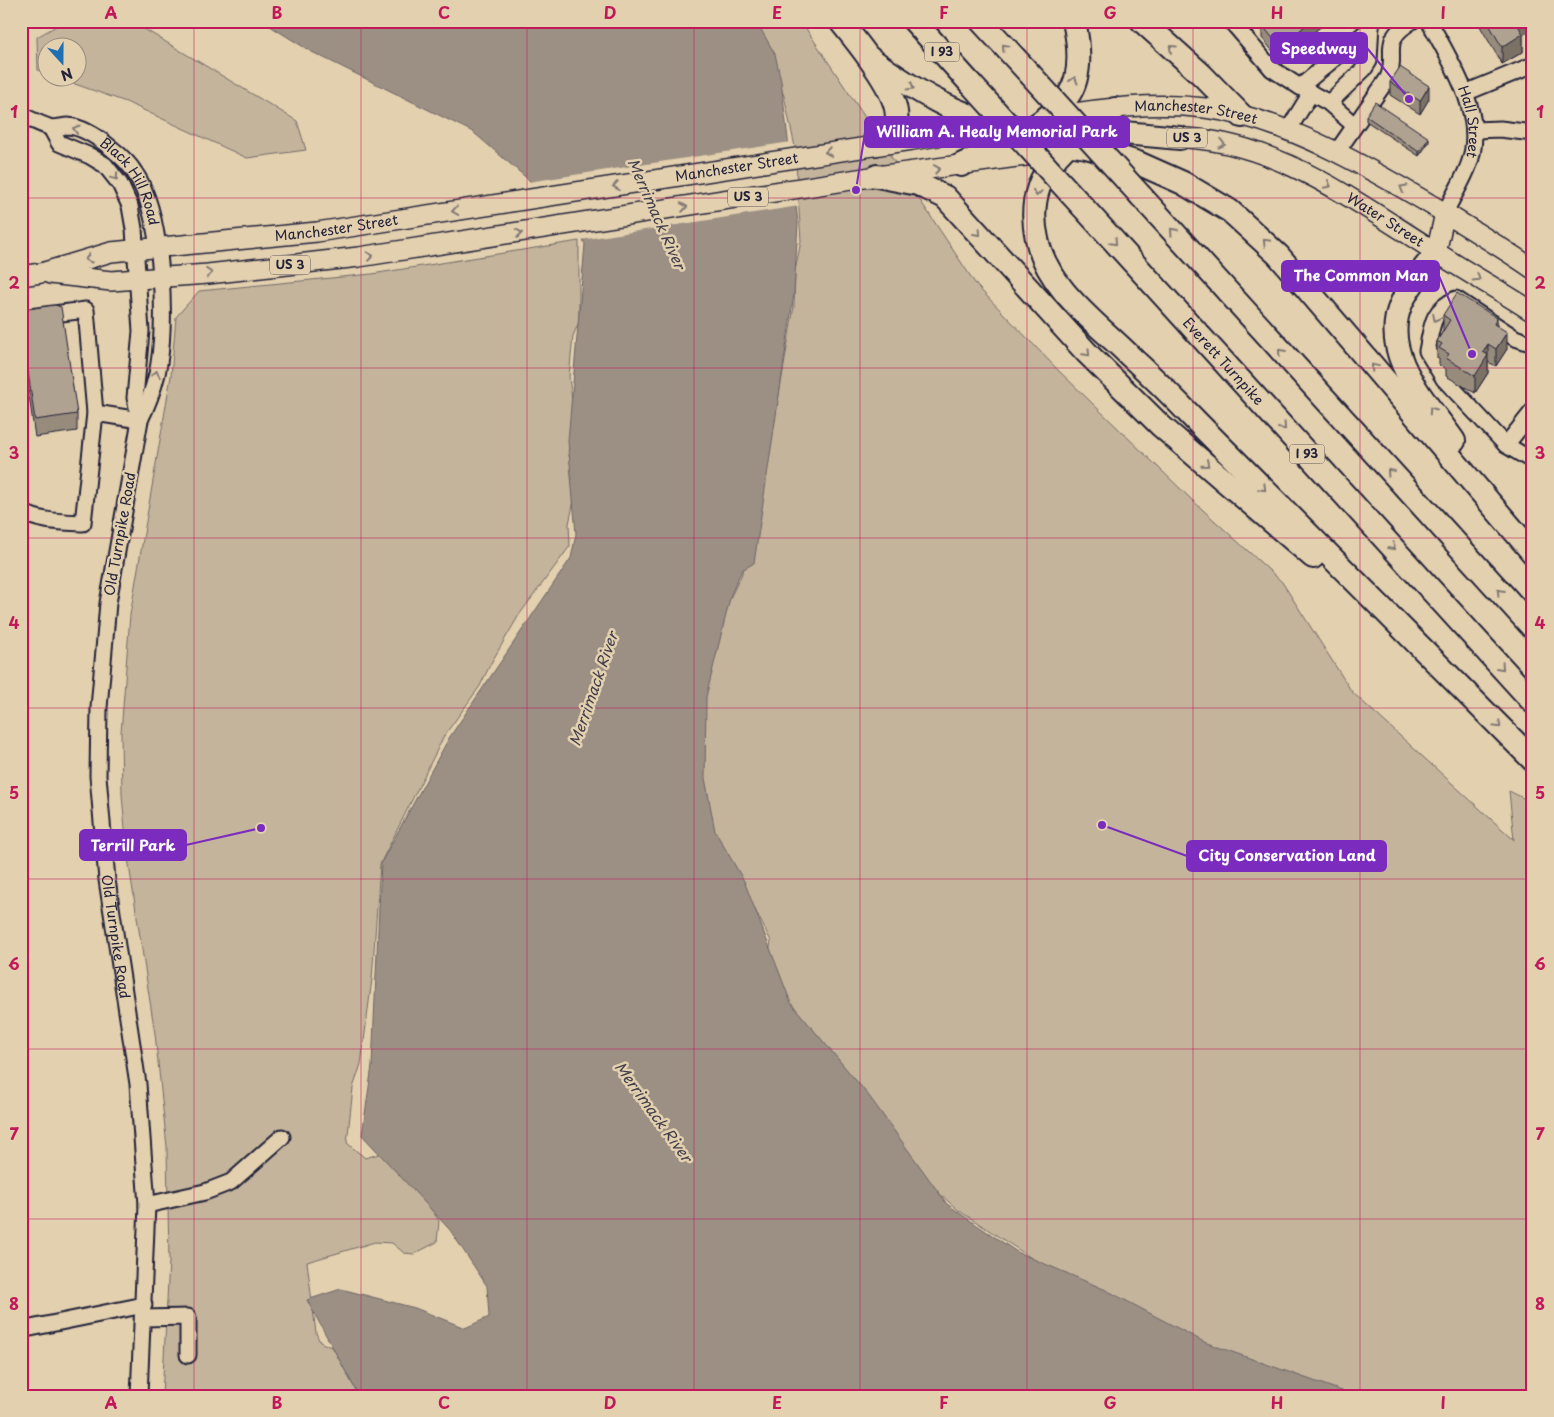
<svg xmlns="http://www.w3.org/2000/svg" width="1554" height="1417" viewBox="0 0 1554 1417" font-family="'Playpen Sans',sans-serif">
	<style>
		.green { fill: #c4b49b; stroke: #736b6b }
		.water { fill: #9c9084; stroke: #6b6467 }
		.pier { fill: #e3d0ae }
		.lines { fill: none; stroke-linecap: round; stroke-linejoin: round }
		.minor-casing { stroke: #22223b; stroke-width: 19 }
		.major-casing { stroke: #22223b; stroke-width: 22 }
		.highway-casing { stroke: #22223b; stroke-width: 26 }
		.minor { stroke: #e3d0ae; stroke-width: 15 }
		.major { stroke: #e3d0ae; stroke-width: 19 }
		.highway { stroke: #e3d0ae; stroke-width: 22 }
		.highway-bridge-casing { stroke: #22223b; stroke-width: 26; stroke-linecap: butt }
		.highway-bridge { stroke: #e3d0ae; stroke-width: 22 }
		.wall { fill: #978b7c; stroke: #22223b }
		.shaded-wall { fill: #7b7165; stroke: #22223b }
		.building { fill: #b0a290; stroke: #22223b }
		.oneway { stroke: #827974 }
		.grid { fill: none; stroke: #c2185b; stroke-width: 1; stroke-opacity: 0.55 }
		.labels { text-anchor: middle; stroke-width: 5; stroke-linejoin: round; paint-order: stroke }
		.shield { fill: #e3d0ae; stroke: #5c565e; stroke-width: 1 }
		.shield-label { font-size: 12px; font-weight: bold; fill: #22223b }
		.street-label { font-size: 14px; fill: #22223b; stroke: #e3d0ae }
		.water-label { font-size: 15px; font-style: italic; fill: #403e4d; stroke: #e3d0ae }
		.leader { fill: none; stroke: #7b2cbf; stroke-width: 2 }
		.callout-dot { fill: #7b2cbf; stroke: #e3d0ae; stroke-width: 2 }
		.callout { fill: #7b2cbf; stroke: #7b2cbf; stroke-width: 2 }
		.callout-label { font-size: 15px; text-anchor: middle; font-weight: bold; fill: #fff }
		.neatline { fill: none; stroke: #c2185b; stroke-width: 2 }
		.grid-label { font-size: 16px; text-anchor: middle; font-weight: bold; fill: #c2185b }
	</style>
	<rect width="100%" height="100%" fill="#e3d0ae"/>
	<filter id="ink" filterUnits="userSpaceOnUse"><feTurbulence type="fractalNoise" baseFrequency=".02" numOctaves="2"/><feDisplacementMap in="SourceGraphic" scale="10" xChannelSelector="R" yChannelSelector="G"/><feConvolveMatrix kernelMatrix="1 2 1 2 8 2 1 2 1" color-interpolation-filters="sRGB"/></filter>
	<g filter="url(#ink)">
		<!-- green -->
		<path class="green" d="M65 21H131L297 121 306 150 247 158 126 102 58 78H78V48H48L47 74 38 70 37 37Z
			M753 21H801L977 286 1058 370 1192 500 1282 582 1352 692 1514 840 1509 791 1533 803V1396H1333L1283 1382 1045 1267 958 1210 912 1169 838 1090 767 964 771 941 747 894 715 842 688 741 716 626 741 576 756 532 794 306 795 271 801 241 795 147 784 96Z
			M579 241V322L573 336 569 377 572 399 573 436 568 451 577 486 569 524 570 546 519 615 491 663 480 686 444 736 380 864 372 979 361 1064 353 1088 347 1143 365 1158 389 1151 413 1181 439 1221 437 1242 414 1254 404 1253 392 1243 375 1242 307 1262 316 1333 320 1342 333 1348 359 1396H162L169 1262 167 1147 155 1034 127 852 122 795 121 733 130 615 171 376 176 317 199 291 372 274Z"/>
		<!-- water -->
		<path class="water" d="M262 21H756L775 54 781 81 798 223 794 294 754 563 742 570 731 594 706 697 705 778 715 831 744 881 791 1003 869 1096 947 1204 965 1217 1017 1252 1106 1290 1204 1342 1356 1396H359L307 1300 341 1289 415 1308 465 1328 489 1317 487 1286 450 1230 362 1135 372 1066 381 863 449 738 571 558 576 534 568 441 585 244 572 217 473 132 310 51Z"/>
		<!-- pier -->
		<path class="pier" d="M791 142 799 206 580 240 570 218 528 182Z"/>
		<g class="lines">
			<defs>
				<g id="minor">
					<path d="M1231 21 1272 69 1300 87 1371 28"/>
					<path id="s1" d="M1429 21C1450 61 1484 111 1471 158 1466 177 1453 195 1445 213"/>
					<path d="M1300 87 1329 103 1354 125"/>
					<path d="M1465 93 1533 65"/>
					<path d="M1329 103 1364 69 1369 61 1371 23"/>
					<path id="s2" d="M21 115C30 119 40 124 49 127 55 129 62 126 68 126 83 127 100 139 111 148 120 155 129 163 135 173 163 214 168 325 157 374 153 390 148 404 140 420L108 603 99 708 98 776 107 880 138 1084 147 1205 139 1396"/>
					<path d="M51 128 59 143 90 156 105 165 120 184 130 206 134 229 141 331 135 398 140 420"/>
					<path d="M1474 130 1500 129 1533 133"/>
					<path d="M1287 132 1311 93"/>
					<path d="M1336 153 1388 78C1399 52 1378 42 1412 21"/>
					<path d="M21 318 86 310 95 413 83 523C63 522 38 522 21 511"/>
					<path d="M1533 344 1515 338 1456 299C1431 310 1432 327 1427 351L1444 379 1506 445 1533 461"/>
					<path d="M95 413 140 420"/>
					<path d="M1506 445 1533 411"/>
					<path d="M147 1205 205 1192 231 1182 282 1137"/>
					<path d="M143 1318 188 1317V1355"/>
					<path d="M21 1330 144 1305"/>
				</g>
				<g id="major">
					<path id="s3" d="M1055 116C1104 108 1155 102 1205 108 1285 118 1371 169 1440 210 1471 229 1503 248 1533 269"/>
					<path id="s4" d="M1166 138C1268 134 1354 201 1436 252 1468 273 1501 291 1533 312"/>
					<path d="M1436 253 1445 213"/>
					<path d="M50 274 111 281 208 274 359 257 877 176 1048 153"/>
					<path id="s5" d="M21 276 41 273 111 252 317 232 971 131"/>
				</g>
				<g id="highway">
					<path d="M840 21C856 41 906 99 895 125 892 133 883 139 876 144"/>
					<path d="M914 21 970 83"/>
					<path d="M981 21 1029 73"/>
					<path d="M1142 21 1202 75 1242 116"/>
					<path d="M871 59C913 89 959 119 1011 126"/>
					<path d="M1115 109C1068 142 1022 173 1037 239 1047 288 1097 323 1130 356 1153 377 1175 399 1197 422 1309 534 1421 647 1533 760"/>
					<path d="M1080 132H1113L1180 138"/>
					<path d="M957 133 1067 144 1087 147 1138 163 1183 183 1230 211 1278 255 1533 553"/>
					<path d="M961 165C995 149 1045 127 1068 96 1083 75 1079 44 1074 21"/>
					<path d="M877 176 918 184 945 197 1087 353 1161 426 1313 557"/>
					<path d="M1141 196 1533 628"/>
					<path id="s6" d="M1082 206 1533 702"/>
					<path d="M1436 253C1424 269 1409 285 1401 304 1379 355 1427 402 1454 441"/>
				</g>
			</defs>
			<!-- minor casing -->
			<use href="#minor" class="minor-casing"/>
			<!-- major casing -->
			<use href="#major" class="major-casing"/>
			<!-- highway casing -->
			<use href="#highway" class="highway-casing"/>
			<!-- minor -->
			<use href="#minor" class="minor"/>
			<!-- major -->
			<use href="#major" class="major"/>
			<!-- highway -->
			<use href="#highway" class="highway"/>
			<defs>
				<path id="highway-bridge" d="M1029 73 1141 196
					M970 83 1082 206"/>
			</defs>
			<!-- highway-bridge casing -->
			<use href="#highway-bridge" class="highway-bridge-casing"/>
			<!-- highway-bridge -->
			<use href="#highway-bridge" class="highway-bridge"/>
		</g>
		<!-- wall -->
		<path class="wall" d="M1324 21V24L1280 60 1262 38V25Z
			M1477 21H1533L1523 35V52L1502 64Z
			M1390 82 1429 99 1420 114 1390 95Z
			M1366 116 1429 142 1419 156 1366 121Z
			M21 310 77 414V431L35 437 21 341Z
			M1443 315 1497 326 1507 349 1496 366 1488 362V373L1475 393 1446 376V369L1439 365V359L1437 358V341L1443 331Z"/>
		<!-- shaded-wall -->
		<path class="shaded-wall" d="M1311 21H1324V24L1280 60V47Z
			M1517 21H1533V29L1523 35V52L1502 64V47L1516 22Z
			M1429 86V99L1420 114V101Z
			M1429 138V142L1419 156V152Z
			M1497 318V335L1494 324Z
			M1507 332V349L1496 366V349Z
			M1488 344V373L1475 393V376L1483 352Z"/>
		<!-- building -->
		<path class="building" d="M1266 21H1311L1280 47 1262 25Z
			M1487 21H1517L1516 22 1523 34 1502 47Z
			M1400 67 1429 86 1420 101 1390 82Z
			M1375 102 1429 138 1419 152 1366 116Z
			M1457 293 1497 318 1494 324 1507 332 1496 349 1488 344 1483 352 1488 355 1475 376 1446 358 1449 354 1439 348 1442 344 1437 341 1450 320 1443 315Z
			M55 305 61 307 77 414 35 420 21 324V310Z"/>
		<!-- one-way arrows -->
		<defs><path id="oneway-chevron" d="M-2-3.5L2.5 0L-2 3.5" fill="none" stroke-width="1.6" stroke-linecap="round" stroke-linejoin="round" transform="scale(1.25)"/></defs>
		<g class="oneway">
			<use href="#oneway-chevron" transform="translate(1005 47) rotate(-132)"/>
			<use href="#oneway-chevron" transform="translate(1172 48) rotate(-138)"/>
			<use href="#oneway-chevron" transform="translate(1074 80) rotate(-73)"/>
			<use href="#oneway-chevron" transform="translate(911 87) rotate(31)"/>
			<use href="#oneway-chevron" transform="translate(76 129) rotate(-163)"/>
			<use href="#oneway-chevron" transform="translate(1222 144) rotate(14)"/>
			<use href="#oneway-chevron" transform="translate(828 152) rotate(171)"/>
			<use href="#oneway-chevron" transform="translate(937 169) rotate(-8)"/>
			<use href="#oneway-chevron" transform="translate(115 177) rotate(53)"/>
			<use href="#oneway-chevron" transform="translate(1328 185) rotate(28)"/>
			<use href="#oneway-chevron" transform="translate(616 186) rotate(171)"/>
			<use href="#oneway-chevron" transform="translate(1403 188) rotate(-149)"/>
			<use href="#oneway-chevron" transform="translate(1037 193) rotate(98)"/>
			<use href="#oneway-chevron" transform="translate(684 207) rotate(-9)"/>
			<use href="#oneway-chevron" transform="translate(455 211) rotate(171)"/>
			<use href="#oneway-chevron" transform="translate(1173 231) rotate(-132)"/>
			<use href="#oneway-chevron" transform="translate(519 233) rotate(-9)"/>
			<use href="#oneway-chevron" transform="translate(978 233) rotate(48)"/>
			<use href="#oneway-chevron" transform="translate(1114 242) rotate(48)"/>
			<use href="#oneway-chevron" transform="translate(1266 242) rotate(-135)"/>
			<use href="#oneway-chevron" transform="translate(370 256) rotate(-8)"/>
			<use href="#oneway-chevron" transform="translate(88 259) rotate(163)"/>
			<use href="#oneway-chevron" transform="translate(209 273) rotate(-5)"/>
			<use href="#oneway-chevron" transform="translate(1477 278) rotate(32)"/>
			<use href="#oneway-chevron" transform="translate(1436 318) rotate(116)"/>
			<use href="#oneway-chevron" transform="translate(1281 352) rotate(-132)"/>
			<use href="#oneway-chevron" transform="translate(1087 353) rotate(46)"/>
			<use href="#oneway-chevron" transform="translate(1374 367) rotate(-130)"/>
			<use href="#oneway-chevron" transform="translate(156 374) rotate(-78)"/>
			<use href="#oneway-chevron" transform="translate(1432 410) rotate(-125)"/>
			<use href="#oneway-chevron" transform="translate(1283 427) rotate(48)"/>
			<use href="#oneway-chevron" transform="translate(1206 464) rotate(41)"/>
			<use href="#oneway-chevron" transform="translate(1390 472) rotate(-132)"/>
			<use href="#oneway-chevron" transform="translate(1263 488) rotate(45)"/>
			<use href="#oneway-chevron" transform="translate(1392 547) rotate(48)"/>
			<use href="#oneway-chevron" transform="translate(1500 592) rotate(-132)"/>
			<use href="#oneway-chevron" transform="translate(1501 667) rotate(48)"/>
			<use href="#oneway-chevron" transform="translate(1498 725) rotate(45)"/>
		</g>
	</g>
	<!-- grid -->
	<path class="grid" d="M194 21V1396M361 21V1396M527 21V1396M694 21V1396M860 21V1396M1027 21V1396M1193 21V1396M1360 21V1396M21 198H1533M21 368H1533M21 538H1533M21 708H1533M21 879H1533M21 1049H1533M21 1219H1533"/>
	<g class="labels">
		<!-- shield labels -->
		<g class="shield">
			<rect x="924.5" y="42.5" width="35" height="19" rx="4"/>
			<rect x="1167" y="128.5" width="40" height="19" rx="4"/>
			<rect x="728" y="187.5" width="40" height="19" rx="4"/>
			<rect x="270" y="255.5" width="40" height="19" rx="4"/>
			<rect x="1289.5" y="444.5" width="35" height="19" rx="4"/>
		</g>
		<g class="shield-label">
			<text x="942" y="56">I 93</text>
			<text x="1187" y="142">US 3</text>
			<text x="748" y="201">US 3</text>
			<text x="290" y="269">US 3</text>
			<text x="1307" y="458">I 93</text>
		</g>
		<!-- street labels -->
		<g class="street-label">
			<text dy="5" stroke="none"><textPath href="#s3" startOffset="142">Manchester Street</textPath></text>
			<text dy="5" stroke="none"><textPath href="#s1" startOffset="110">Hall Street</textPath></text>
			<text dy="5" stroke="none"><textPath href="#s5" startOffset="725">Manchester Street</textPath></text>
			<text dy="5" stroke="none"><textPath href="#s2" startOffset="138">Black Hill Road</textPath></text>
			<text dy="5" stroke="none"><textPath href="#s4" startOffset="238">Water Street</textPath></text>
			<text dy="5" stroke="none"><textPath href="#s5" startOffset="320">Manchester Street</textPath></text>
			<text dy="5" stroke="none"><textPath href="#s6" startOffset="210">Everett Turnpike</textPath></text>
			<text transform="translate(120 534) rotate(-80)" y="5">Old Turnpike Road</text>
			<text dy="5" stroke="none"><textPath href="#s2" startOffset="909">Old Turnpike Road</textPath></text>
		</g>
		<!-- water labels -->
		<g class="water-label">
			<text transform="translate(656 214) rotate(66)" y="5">Merrimack River</text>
			<text transform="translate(594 689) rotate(-71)" y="5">Merrimack River</text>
			<text transform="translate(653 1112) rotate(54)" y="5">Merrimack River</text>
		</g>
	</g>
	<!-- callouts -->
	<path class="leader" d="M1409 99L1367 48M856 190L865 132M1472 354L1439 276M261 828L186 845M1102 825L1187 856"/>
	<g class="callout-dot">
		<circle cx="1409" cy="99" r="5"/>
		<circle cx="856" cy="190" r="5"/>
		<circle cx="1472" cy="354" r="5"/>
		<circle cx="261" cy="828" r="5"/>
		<circle cx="1102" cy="825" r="5"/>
	</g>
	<g class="callout">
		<rect x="1271" y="33" width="96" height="30" rx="5"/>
		<rect x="865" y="117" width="264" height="30" rx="5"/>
		<rect x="1282" y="261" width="157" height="30" rx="5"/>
		<rect x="80" y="830" width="106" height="30" rx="5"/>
		<rect x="1187" y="841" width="199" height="30" rx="5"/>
	</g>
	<g class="callout-label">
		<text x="1319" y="54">Speedway</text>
		<text x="997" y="137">William A. Healy Memorial Park</text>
		<text x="1361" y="281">The Common Man</text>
		<text x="133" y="851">Terrill Park</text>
		<text x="1287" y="861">City Conservation Land</text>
	</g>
	<!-- margin -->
	<rect width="1554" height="1417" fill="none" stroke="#e3d0ae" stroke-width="55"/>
	<!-- north arrow -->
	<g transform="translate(62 62) rotate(159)"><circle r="24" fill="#e3d0ae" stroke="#968a80"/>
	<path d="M0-4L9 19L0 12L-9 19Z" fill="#1f6fb2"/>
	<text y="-8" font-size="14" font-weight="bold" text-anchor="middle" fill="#22223b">N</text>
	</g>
	<rect x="28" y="28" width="1498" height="1362" class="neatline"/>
	<g class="grid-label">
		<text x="111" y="19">A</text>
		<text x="277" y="19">B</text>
		<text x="444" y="19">C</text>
		<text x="610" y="19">D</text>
		<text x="777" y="19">E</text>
		<text x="944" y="19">F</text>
		<text x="1110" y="19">G</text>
		<text x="1277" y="19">H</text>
		<text x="1443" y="19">I</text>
		<text x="14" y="118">1</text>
		<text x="1540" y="118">1</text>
		<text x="14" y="289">2</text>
		<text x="1540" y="289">2</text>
		<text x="14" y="459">3</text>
		<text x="1540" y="459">3</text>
		<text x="14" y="629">4</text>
		<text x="1540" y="629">4</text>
		<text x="14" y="799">5</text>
		<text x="1540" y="799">5</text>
		<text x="14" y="970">6</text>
		<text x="1540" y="970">6</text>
		<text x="14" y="1140">7</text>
		<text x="1540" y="1140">7</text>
		<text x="14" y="1310">8</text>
		<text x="1540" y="1310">8</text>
		<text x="111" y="1409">A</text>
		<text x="277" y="1409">B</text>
		<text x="444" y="1409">C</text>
		<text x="610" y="1409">D</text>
		<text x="777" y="1409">E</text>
		<text x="944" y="1409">F</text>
		<text x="1110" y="1409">G</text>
		<text x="1277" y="1409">H</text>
		<text x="1443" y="1409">I</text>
	</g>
</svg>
